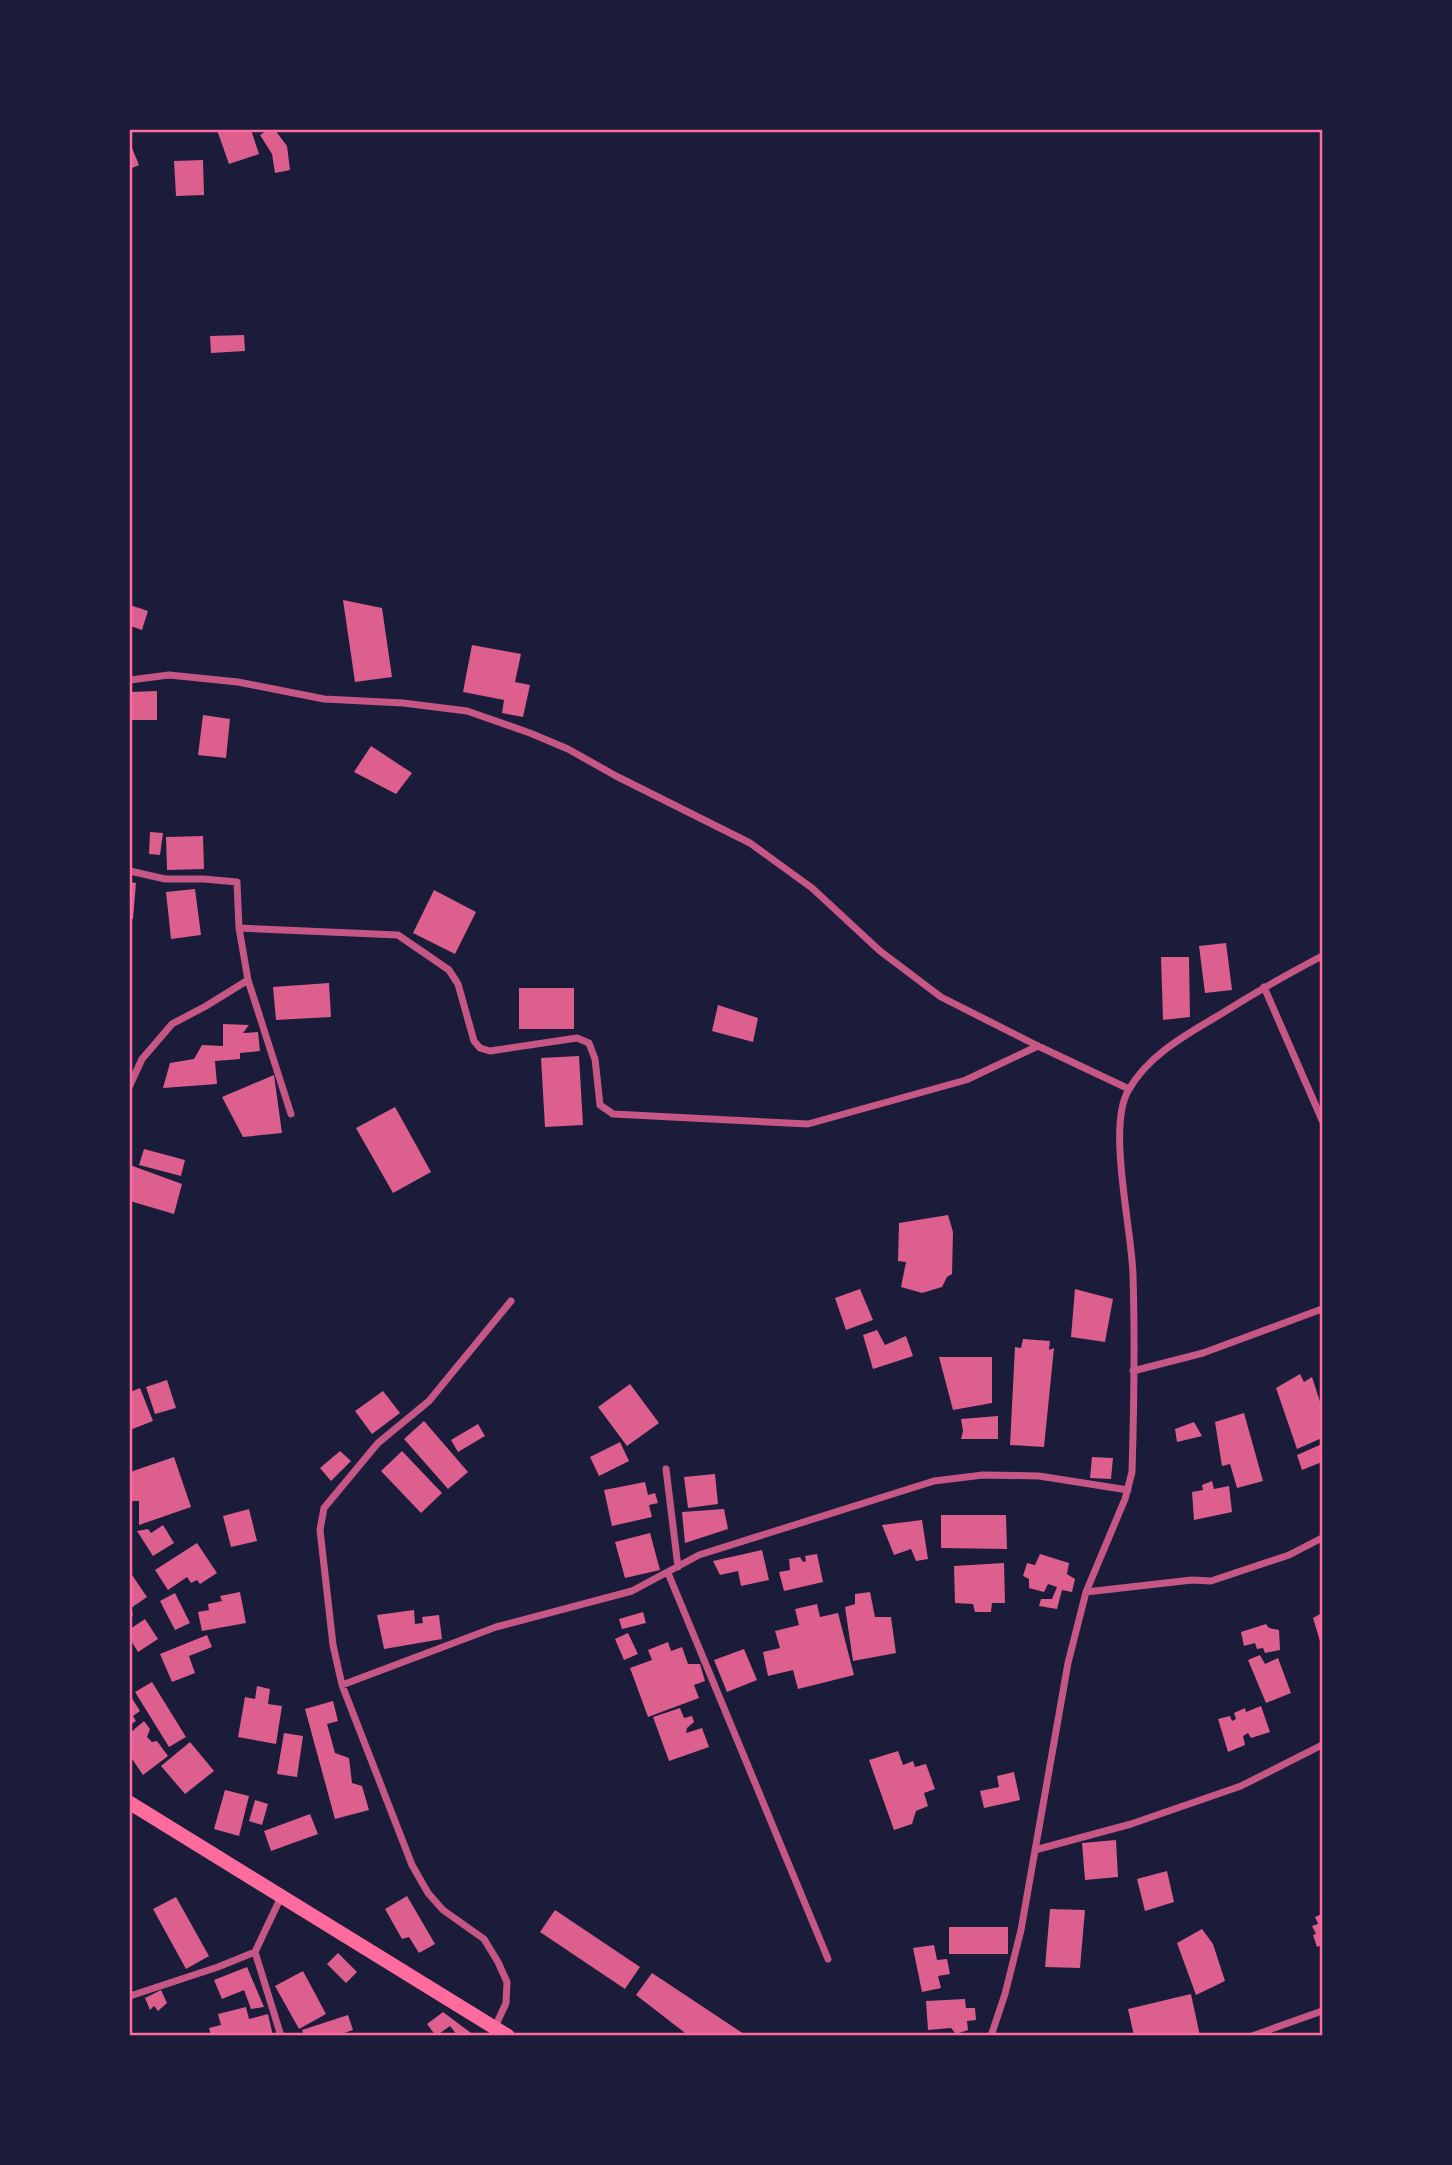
<svg xmlns="http://www.w3.org/2000/svg" width="1452" height="2165" viewBox="0 0 1452 2165" font-family="'Fira Sans',sans-serif">
	<style>
		.building { fill: #dd5f8e }
		.lines { fill: none; stroke-linecap: round; stroke-linejoin: round }
		.minor { stroke: #c65784; stroke-width: 7 }
		.primary { stroke: #ff6b9d; stroke-width: 14 }
		.neatline { fill: none; stroke: #ff6b9d; stroke-width: 2.5 }
	</style>
	<rect width="100%" height="100%" fill="#1b1b3a"/>
	<!-- building -->
	<path class="building" d="M217 130H251L259 154 229 164Z
		M268 130H275L287 146 290 170 275 173 272 154 260 135Z
		M130 143 139 165 130 169Z
		M203 160 204 195 176 196 174 161Z
		M244 335 245 351 211 353 210 336Z
		M343 600 382 608 392 677 355 682Z
		M130 605 148 611 142 630 130 626Z
		M472 645 521 654 515 682 530 685 523 717 502 713 504 700 463 692Z
		M157 691V720H130V692Z
		M203 715 230 719 226 758 198 755Z
		M371 746 412 773 396 794 354 772Z
		M150 832 163 833 160 855 149 854Z
		M203 836 204 869 167 870 166 837Z
		M130 882 136 883 133 919H130Z
		M195 889 201 935 171 939 166 892Z
		M434 890 476 912 455 954 413 933Z
		M1226 943 1232 990 1205 993 1199 946Z
		M1161 957H1189L1190 1017 1163 1020Z
		M329 983 331 1017 276 1020 273 987Z
		M519 988H574V1029H519Z
		M718 1005 758 1018 753 1042 712 1031Z
		M223 1024 249 1025 243 1033 258 1032 260 1051 240 1053V1059L215 1061 217 1084 163 1088 170 1063 194 1059 202 1045 223 1046Z
		M579 1056 583 1125 545 1127 541 1058Z
		M274 1075 282 1133 243 1137 222 1097Z
		M395 1107 431 1172 393 1193 356 1128Z
		M144 1149 185 1160 181 1176 139 1165Z
		M130 1165 182 1184 174 1214 130 1201Z
		M948 1215 953 1232 952 1274 947 1277 942 1287 922 1293 901 1287 906 1262 898 1261 899 1223Z
		M860 1289 873 1320 846 1330 835 1298Z
		M1075 1289 1113 1299 1105 1342 1071 1337Z
		M877 1330 885 1345 906 1336 913 1356 873 1369 863 1335Z
		M1023 1339 1050 1341 1049 1350 1054 1348 1044 1447 1010 1445 1015 1347 1021 1348Z
		M939 1357H992V1403L953 1410Z
		M1300 1374 1304 1382 1312 1377 1322 1408V1438L1297 1449 1276 1388Z
		M167 1380 176 1408 155 1414 146 1387Z
		M630 1384 659 1423 627 1446 598 1407Z
		M140 1388 153 1421 130 1430V1392Z
		M383 1391 400 1413 372 1434 355 1411Z
		M1244 1413 1263 1481 1237 1488 1230 1464 1222 1466 1215 1422Z
		M998 1416V1439H961L963 1431 961 1419Z
		M424 1421 468 1472 448 1489 404 1439Z
		M1194 1422 1202 1436 1177 1442 1175 1429Z
		M478 1424 485 1436 458 1452 451 1440Z
		M620 1442 629 1461 599 1476 590 1457Z
		M1322 1444V1462L1302 1470 1297 1455Z
		M340 1451 351 1461 331 1481 320 1468Z
		M402 1451 442 1493 421 1513 381 1471Z
		M174 1457 191 1507 139 1525V1501H130V1472Z
		M1092 1457 1113 1458 1111 1479 1090 1478Z
		M715 1474 718 1504 688 1508 684 1477Z
		M1212 1481 1214 1489 1229 1486 1232 1512 1194 1520 1192 1492 1203 1490 1202 1485Z
		M645 1482 648 1495 655 1493 658 1503 649 1505 652 1517 612 1526 604 1490Z
		M249 1509 257 1541 231 1547 223 1516Z
		M724 1509 728 1529 685 1543 682 1512Z
		M941 1515H1006L1007 1549 941 1548Z
		M922 1520 928 1559 916 1561 911 1549 894 1555 882 1525Z
		M163 1525 174 1543 153 1556 137 1531 148 1529 151 1533Z
		M650 1533 660 1570 625 1578 615 1542Z
		M197 1543 217 1573 200 1584 197 1580 191 1583 187 1577 168 1590 155 1570Z
		M762 1550 769 1580 741 1586 738 1571 720 1575 713 1561Z
		M817 1554 823 1582 784 1591 779 1572 790 1570 789 1559 800 1557 803 1562 806 1561 805 1556Z
		M1040 1554 1069 1563 1067 1574 1075 1579 1072 1592 1062 1590 1057 1609 1039 1606 1041 1599H1052L1057 1587 1048 1584 1044 1592 1029 1588V1579L1023 1576 1027 1563 1035 1565Z
		M1004 1563 1005 1603H992L991 1612H975L973 1604 955 1603 954 1566Z
		M132 1575 147 1597 131 1608 133 1615 130 1617V1577Z
		M240 1592 246 1623 202 1631 198 1612 209 1610 208 1604 222 1601 220 1596Z
		M870 1592 875 1617H891L896 1653 853 1661 845 1607 855 1604V1594Z
		M175 1593 190 1623 175 1630 160 1601Z
		M817 1604 820 1617 838 1613 854 1675 798 1689 793 1670 768 1676 763 1652 780 1648 775 1631 799 1625 795 1609Z
		M414 1610 415 1624 423 1623 422 1617 439 1615 442 1639 384 1649 377 1615Z
		M643 1612 646 1623 622 1629 619 1619Z
		M1322 1613V1648L1313 1618Z
		M145 1619 158 1639 138 1652 130 1639V1629Z
		M1266 1624 1269 1628 1279 1630 1280 1650 1265 1653 1263 1648 1257 1649 1255 1643 1244 1646 1241 1632Z
		M628 1633 638 1654 624 1660 615 1639Z
		M207 1635 212 1647 189 1656 195 1673 172 1682 160 1654Z
		M668 1642 671 1651 682 1647 688 1664H700L705 1681 694 1685 699 1698 648 1717 630 1668 652 1660 648 1650Z
		M744 1649 757 1680 727 1692 714 1660Z
		M1260 1655 1265 1664 1278 1658 1291 1693 1266 1703 1248 1660Z
		M152 1682 186 1737 169 1747 135 1692Z
		M257 1686 270 1689 268 1704 282 1706 276 1744 238 1737 245 1697 255 1699Z
		M130 1695 140 1711 133 1716 136 1721 130 1725Z
		M333 1701 338 1721 327 1724 335 1753 349 1758 352 1783 362 1786 369 1810 335 1819 305 1709Z
		M1261 1706 1270 1732 1251 1738 1248 1733 1243 1736 1245 1745 1228 1752 1218 1719 1230 1716 1232 1721 1236 1719 1234 1713 1245 1708 1246 1712Z
		M680 1708 684 1718 692 1716 694 1722 687 1728 686 1733 702 1728 709 1747 669 1761 653 1717Z
		M144 1721 150 1729 147 1737 152 1742 157 1741 168 1756 143 1775 130 1756V1733Z
		M284 1733 303 1736 297 1777 277 1774Z
		M190 1742 214 1771 185 1794 161 1766Z
		M898 1751 903 1765 913 1761 915 1767 926 1764 935 1789 924 1793 928 1806 916 1811 912 1824 894 1830 869 1760Z
		M1014 1772 1020 1800 984 1808 980 1791 999 1787 997 1776Z
		M225 1790 249 1796 239 1836 214 1829Z
		M255 1800 268 1804 262 1825 249 1821Z
		M310 1814 318 1834 271 1851 264 1831Z
		M1116 1840 1118 1877 1085 1880 1082 1843Z
		M1167 1871 1174 1902 1145 1911 1137 1879Z
		M407 1896 435 1944 419 1953 409 1937 402 1939 385 1909Z
		M176 1897 209 1956 186 1969 153 1909Z
		M1050 1909 1085 1910 1080 1968 1045 1967Z
		M555 1910 640 1967 625 1989 540 1932Z
		M1322 1914V1945L1317 1947 1313 1935 1316 1934 1312 1926 1318 1924 1315 1917Z
		M949 1927H1008V1954H949Z
		M1202 1929 1213 1944 1225 1981 1196 1995 1177 1943Z
		M934 1945 937 1960 947 1959 950 1974 938 1976 941 1988 922 1992 913 1948Z
		M338 1953 357 1972 346 1983 327 1964Z
		M247 1967 264 2007 251 2009 244 1990 222 1999 214 1980Z
		M303 1971 326 2014 299 2029 275 1986Z
		M652 1973 747 2036H689L636 1995Z
		M161 1990 167 2003 158 2011 154 2006 150 2010 145 1998Z
		M1191 1994 1200 2036H1134L1128 2009Z
		M965 1999 966 2008H975L976 2020 967 2021 968 2030 956 2034 951 2028 928 2030 926 2001Z
		M246 2007 249 2019 268 2014 273 2036H211L209 2028 221 2025 218 2014Z
		M443 2012 475 2036H458L450 2026 436 2036 427 2024Z
		M348 2015 353 2030 335 2036H304L302 2030Z"/>
	<g class="lines">
		<!-- minor -->
		<path class="minor" d="M130 680 169 675 238 682 324 699 403 703 467 711 530 733 568 749 616 776 750 843 812 888 880 951 941 997 1038 1046 1129 1089
			M130 871 165 879H204L237 882 239 928 248 980 291 1114
			M239 928 398 935 449 970 458 984 474 1041 480 1048 490 1051 577 1038 589 1043 595 1059 600 1105 613 1114 808 1124 966 1080 1038 1046
			M1264 987 1322 1120
			M130 1085 142 1059 172 1024 206 1006 248 980
			M1133 1371 1203 1353 1322 1309
			M666 1469 678 1567
			M668 1573 828 1959
			M1086 1592 1192 1580 1211 1581 1289 1555 1322 1538
			M342 1685 496 1627 632 1591 699 1555 934 1481 983 1475 1039 1476 1128 1490
			M1035 1850 1131 1824 1241 1786 1322 1745
			M255 1952 281 2036
			M130 1996 218 1967 255 1952 281 1897
			M495 2027 506 2003 507 1982 498 1962 484 1939 443 1910 428 1893 412 1865 342 1685 333 1645 320 1530 324 1508 378 1443 429 1401 511 1301
			M991 2036 1005 1994 1021 1930 1068 1663 1086 1592 1125 1499 1132 1472C1134 1407 1135 1341 1133 1275 1132 1230 1107 1128 1128 1091 1148 1055 1187 1034 1221 1014 1254 993 1288 974 1322 956
			M1252 2036 1322 2011"/>
		<!-- primary -->
		<path class="primary" d="M130 1803 508 2036"/>
	</g>
	<!-- border -->
	<rect width="1452" height="2165" fill="none" stroke="#1b1b3a" stroke-width="262"/>
	<rect x="131" y="131" width="1190" height="1903" class="neatline"/>
</svg>
